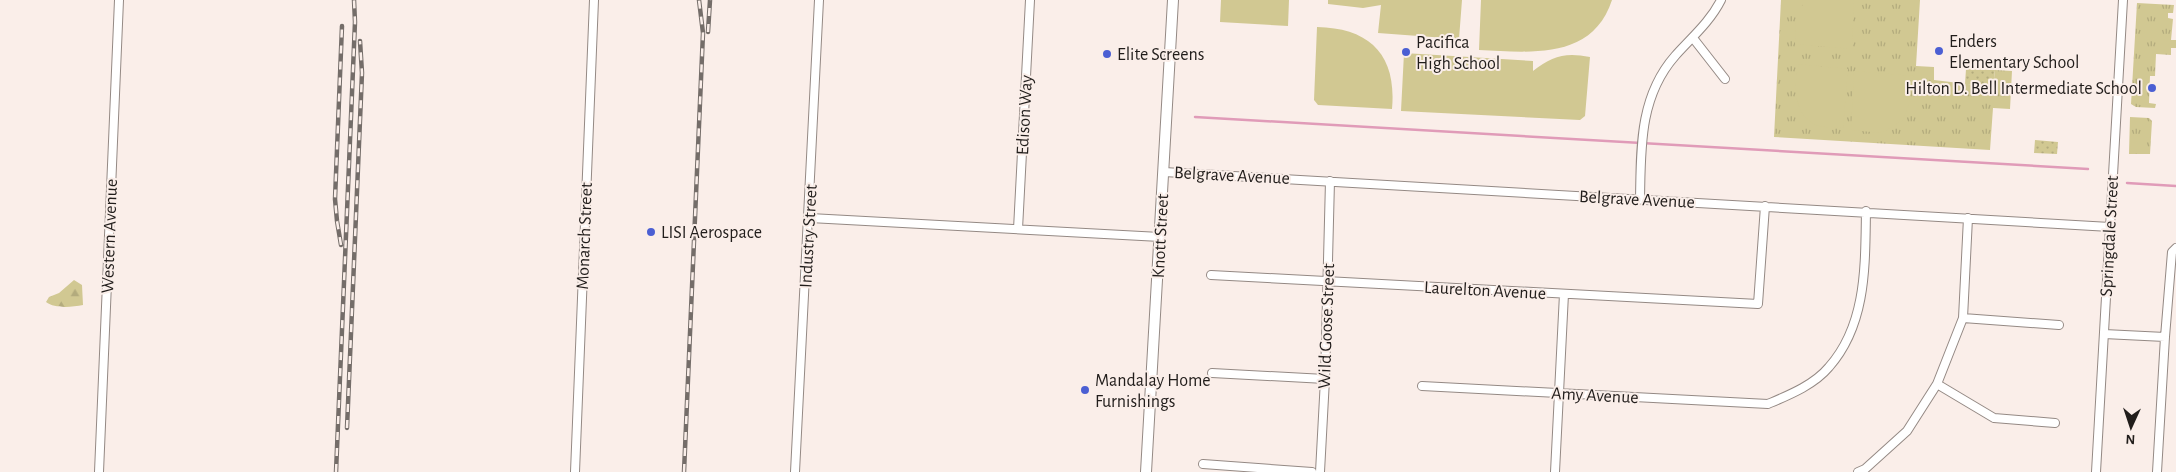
<svg xmlns="http://www.w3.org/2000/svg" width="2176" height="472" viewBox="0 0 2176 472" font-family="'Alegreya Sans',sans-serif">
	<style>
		.grass { fill: url(#grass-tufts) }
		.forest { fill: url(#forest-firs) }
		.park { fill: url(#park-dots) }
		.garden { fill: #d1c892 }
		.lines { fill: none; stroke-linecap: round; stroke-linejoin: round }
		.stream { stroke: #e09bb8; stroke-width: 2.5 }
		.minor-casing { stroke: #948984; stroke-width: 10 }
		.major-casing { stroke: #948984; stroke-width: 12 }
		.minor { stroke: #fff; stroke-width: 8 }
		.major { stroke: #fff; stroke-width: 10 }
		.rail-casing { stroke: #746d69; stroke-width: 4.5 }
		.rail { stroke: #faeee9; stroke-width: 2.5; stroke-dasharray: 8; stroke-linecap: butt }
		.poi-dot { fill: #4b5fd3; stroke: #faeee9; stroke-width: 2 }
		.labels { text-anchor: middle; stroke-width: 4; stroke-linejoin: round; paint-order: stroke }
		.poi-label { font-size: 18px; fill: #211d1b; stroke: #faeee9; text-anchor: start }
		.street-label { font-size: 18px; fill: #211d1b; stroke: #faeee9 }
	</style>
	<defs>
		<pattern id="grass-tufts" width="24" height="20" patternUnits="userSpaceOnUse" patternTransform="scale(1.25)"><rect width="24" height="20" fill="#d1c892"/><path d="M3 7l-1-3M5 7V3M7 7l1-3M15 17l-1-3M17 17v-4M19 17l1-3" fill="none" stroke="#b3ab7d"/></pattern>
		<pattern id="forest-firs" width="22" height="20" patternUnits="userSpaceOnUse" patternTransform="scale(1.25)"><rect width="22" height="20" fill="#d1c892"/><path d="M5 1l3.5 6h-7zM16 11l3.5 6h-7z" fill="#b3ab7d"/></pattern>
		<pattern id="park-dots" width="8" height="8" patternUnits="userSpaceOnUse" patternTransform="scale(1.25)"><rect width="8" height="8" fill="#d1c892"/><path d="M2 2h.1M6 6h.1" fill="none" stroke="#b3ab7d" stroke-width="1.8" stroke-linecap="round"/></pattern>
	</defs>
	<rect width="100%" height="100%" fill="#faeee9"/>
	<!-- grass -->
	<path class="grass" d="M1781 0H1920L1916 66 1934 67V80L1993 87 1995 70 2012 71 2010 109 1993 108 1990 150 1774 137Z
		M2137 3 2174 5 2173 13H2168V18L2173 19 2171 40H2176V48H2171V55L2156 54 2155 76H2150L2149 103 2156 104 2155 108 2136 107 2131 104Z
		M2130 117 2149 118 2152 121 2150 154H2129Z"/>
	<!-- forest -->
	<path class="forest" d="M74 280 82 285 83 305C72 307 55 309 46 302L49 297 59 293Z"/>
	<!-- park -->
	<path class="park" d="M1966 69 1995 70 1993 87 1965 84Z
		M2035 140 2058 142 2057 154 2034 153Z"/>
	<!-- garden -->
	<path class="garden" d="M1221 0H1289L1288 26 1220 22Z
		M1328 0H1462L1459 39 1378 33 1381 5 1363 8 1328 4Z
		M1481 0H1612C1592 61 1529 52 1479 50Z
		M1805 0H1854L1852 49 1795 44 1796 18Z
		M1317 27C1370 28 1397 55 1392 109L1318 105 1314 100Z
		M1404 53 1533 61V71C1552 56 1565 52 1590 57L1585 116 1580 120 1401 111Z
		M1799 64 1848 69 1843 128C1836 127 1826 128 1819 126 1793 117 1793 85 1799 64Z
		M1854 71 1914 76 1910 100 1903 120 1882 133 1851 130Z"/>
	<g class="lines">
		<!-- stream -->
		<path class="stream" d="M1195 117 2088 169
			M2127 183 2176 186"/>
		<defs>
			<path id="minor" d="M1693 38 1725 79
				M1164 172 2110 227
				M1640 199C1641 149 1639 97 1675 56 1691 38 1710 22 1721 0
				M810 218 1160 237
				M1018 229 1030 0
				M1211 275 1758 304 1765 206
				M1963 318 2059 325
				M2104 334 2165 337
				M1212 373 1325 379
				M1937 384 1994 418 2055 423
				M1422 386 1768 404C1789 395 1814 385 1829 367 1867 324 1865 265 1866 211
				M1203 464 1312 472
				M99 472 119 0
				M575 472 594 0
				M795 472 819 0
				M1320 472 1325 379 1330 181
				M1555 472 1564 294
				M1858 472 1865 469 1907 431 1937 384 1963 318 1968 218
				M2096 472 2123 0
				M2157 472 2165 337 2172 252 2176 248"/>
			<path id="major" d="M1146 472 1173 0"/>
		</defs>
		<!-- minor casing -->
		<use href="#minor" class="minor-casing"/>
		<!-- major casing -->
		<use href="#major" class="major-casing"/>
		<!-- minor -->
		<use href="#minor" class="minor"/>
		<!-- major -->
		<use href="#major" class="major"/>
		<defs>
			<path id="rail" d="M708 32 710 0
				M341 245 337 221 335 199 342 26
				M347 428 362 73 360 41
				M336 472 355 22 354 0
				M684 472 703 33 699 0"/>
		</defs>
		<!-- rail casing -->
		<use href="#rail" class="rail-casing"/>
		<!-- rail -->
		<use href="#rail" class="rail"/>
	</g>
	<!-- markers -->
	<g class="poi-dot">
		<circle cx="1939" cy="51" r="5"/>
		<circle cx="1406" cy="52" r="5"/>
		<circle cx="1107" cy="54" r="5"/>
		<circle cx="2152" cy="88" r="5"/>
		<circle cx="651" cy="232" r="5"/>
		<circle cx="1085" cy="390" r="5"/>
	</g>
	<g class="labels">
		<!-- poi labels -->
		<g class="poi-label">
			<text x="1949" y="47">Enders<tspan x="1949" dy="21">Elementary School</tspan></text>
			<text x="1416" y="48">Pacifica<tspan x="1416" dy="21">High School</tspan></text>
			<text x="1117" y="60">Elite Screens</text>
			<text x="2142" y="94" text-anchor="end">Hilton D. Bell Intermediate School</text>
			<text x="661" y="238">LISI Aerospace</text>
			<text x="1095" y="386">Mandalay Home<tspan x="1095" dy="21">Furnishings</tspan></text>
		</g>
		<!-- street labels -->
		<g class="street-label">
			<text transform="translate(1024 115) rotate(-87)" y="6">Edison Way</text>
			<text transform="translate(1232 175) rotate(3)" y="6">Belgrave Avenue</text>
			<text transform="translate(1637 199) rotate(3)" y="6">Belgrave Avenue</text>
			<text transform="translate(109 236) rotate(-88)" y="6">Western Avenue</text>
			<text transform="translate(584 236) rotate(-88)" y="6">Monarch Street</text>
			<text transform="translate(808 236) rotate(-87)" y="6">Industry Street</text>
			<text transform="translate(1160 236) rotate(-87)" y="6">Knott Street</text>
			<text transform="translate(2109 236) rotate(-87)" y="6">Springdale Street</text>
			<text transform="translate(1485 290) rotate(3)" y="6">Laurelton Avenue</text>
			<text transform="translate(1326 326) rotate(-88)" y="6">Wild Goose Street</text>
			<text transform="translate(1595 395) rotate(3)" y="6">Amy Avenue</text>
		</g>
	</g>
	<!-- north arrow -->
	<g transform="translate(2131 427) rotate(183)" stroke="#faeee9" stroke-width="4" paint-order="stroke">
	<path d="M0-4L9 19L0 12L-9 19Z" fill="#211d1b"/>
	<text y="-8" font-size="14" font-weight="bold" text-anchor="middle" fill="#211d1b">N</text>
	</g>
</svg>
